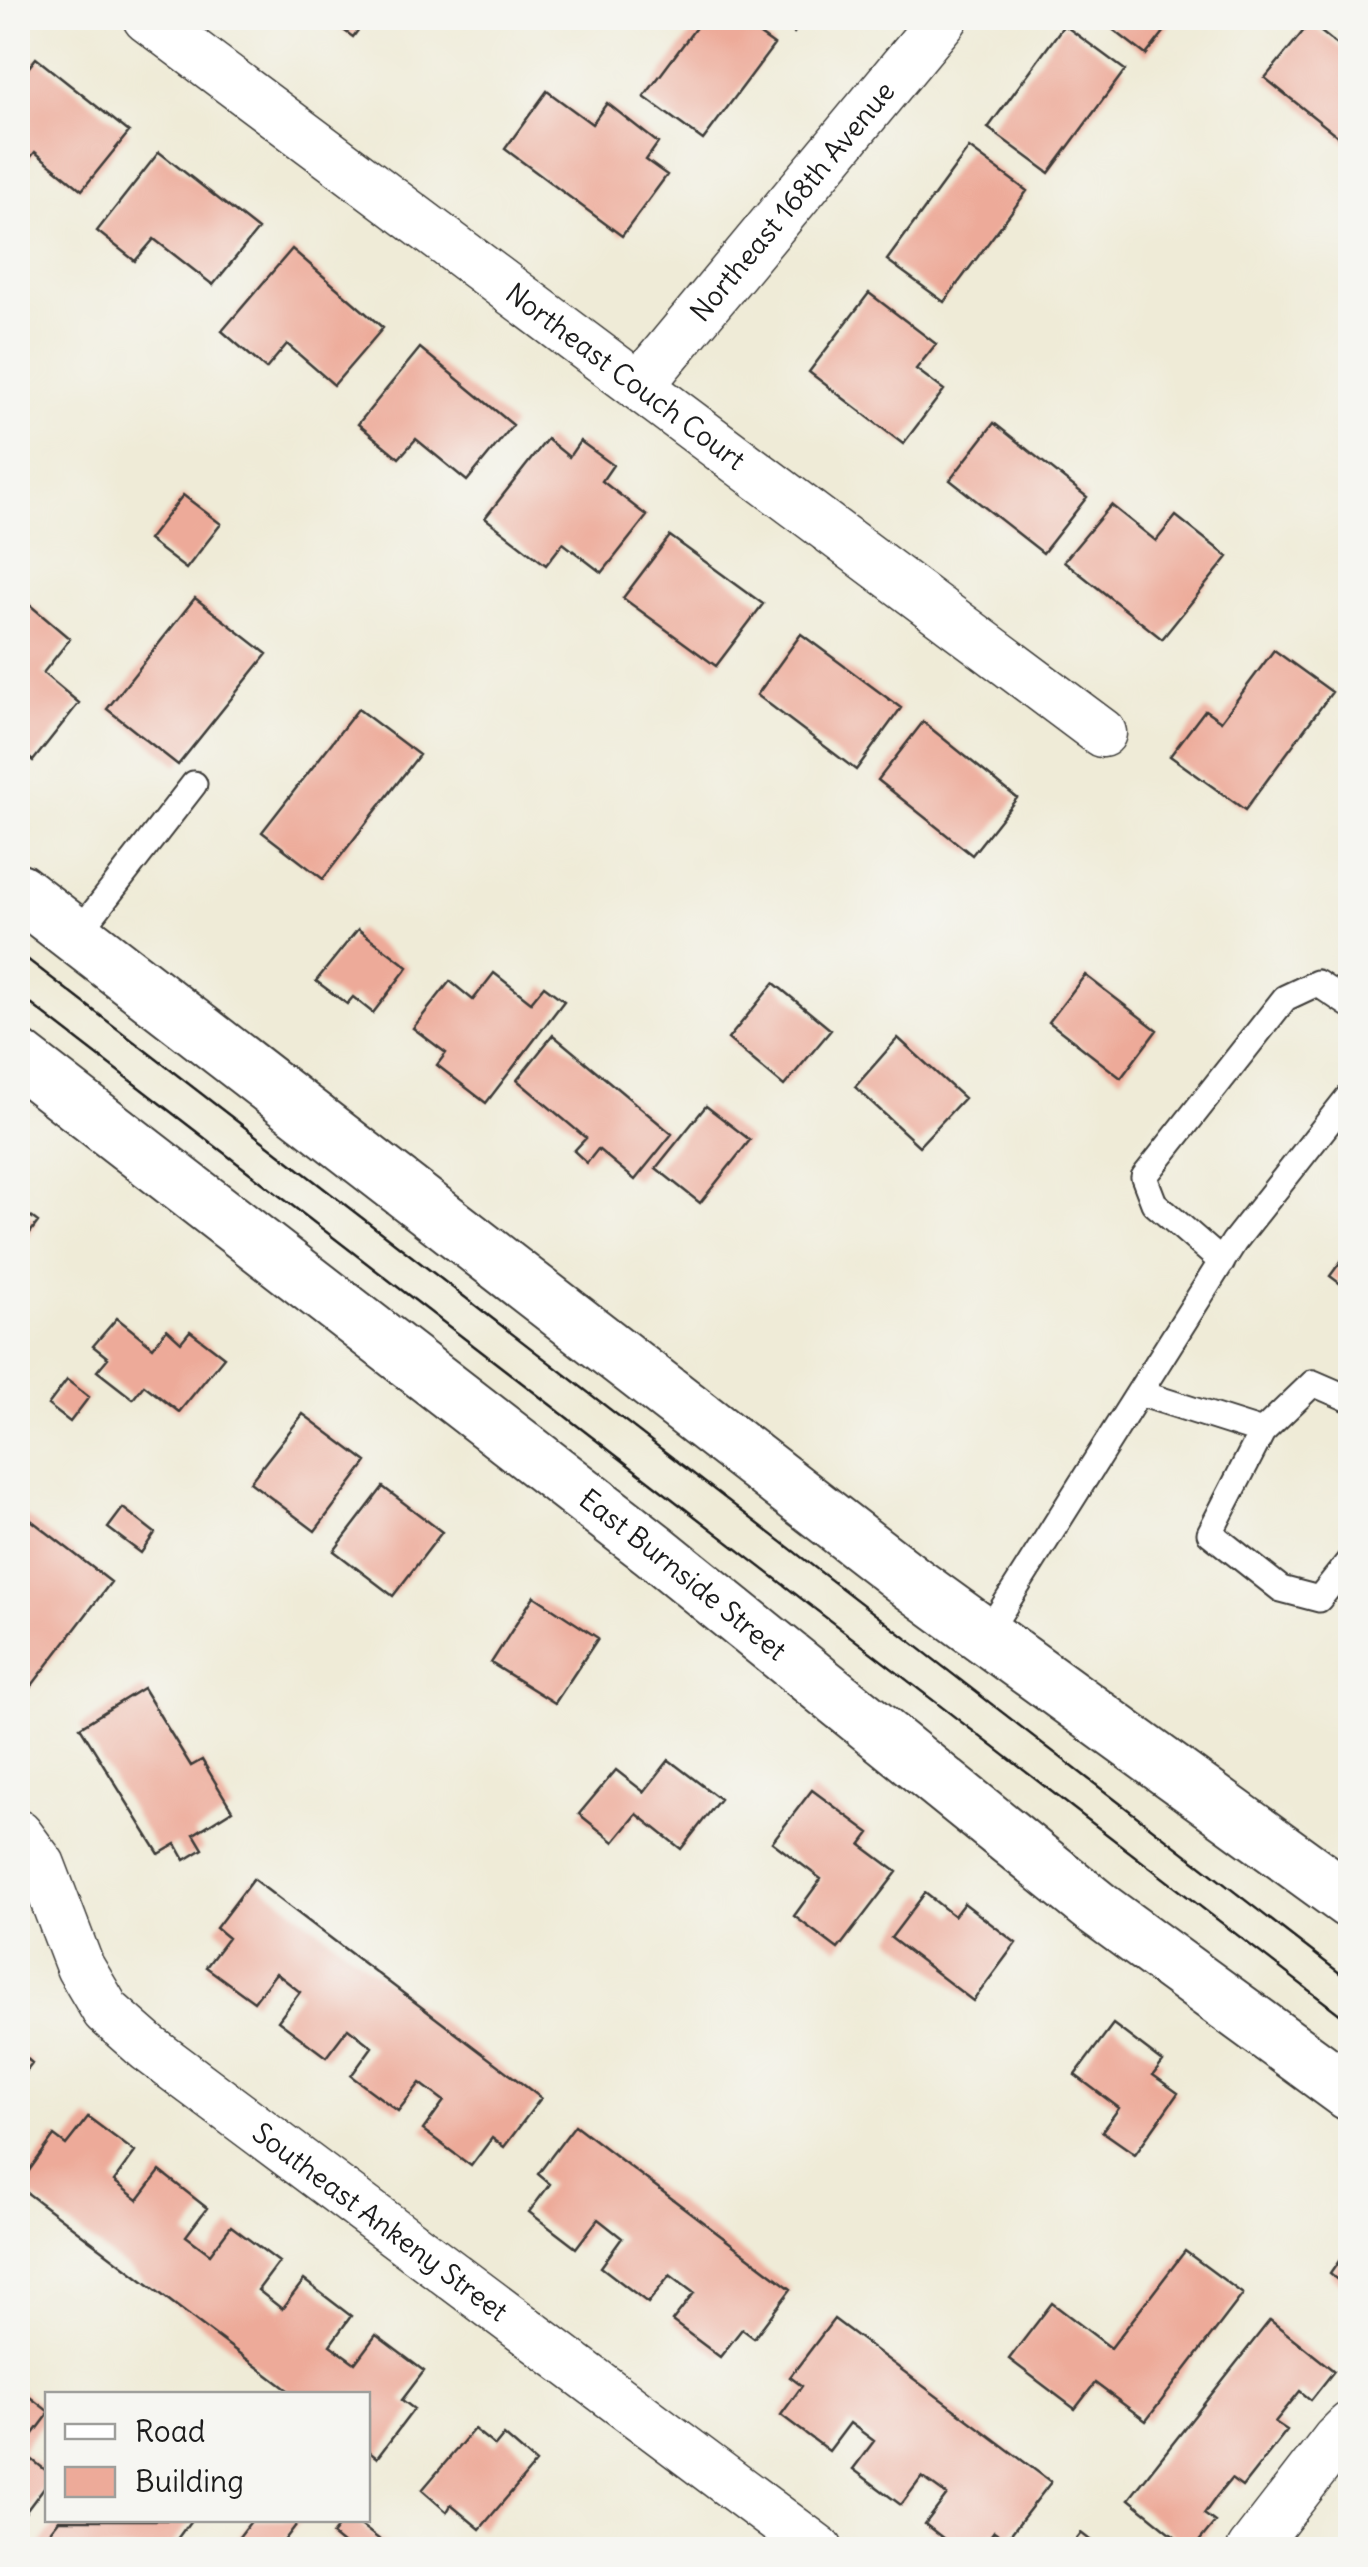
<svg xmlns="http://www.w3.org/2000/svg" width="1368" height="2567" viewBox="0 0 1368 2567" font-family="Delius,sans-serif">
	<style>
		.building { fill: #edaa99 }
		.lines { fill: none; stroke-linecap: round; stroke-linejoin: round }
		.service-casing { stroke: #3c3b38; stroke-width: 29 }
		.minor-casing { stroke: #3c3b38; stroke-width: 51 }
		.tertiary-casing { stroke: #3c3b38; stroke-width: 59 }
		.service { stroke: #fff; stroke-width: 25 }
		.minor { stroke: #fff; stroke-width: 48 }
		.tertiary { stroke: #fff; stroke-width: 55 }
		.tram { stroke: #1c1c1c; stroke-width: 2.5 }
		.labels { text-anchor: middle; stroke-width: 8; stroke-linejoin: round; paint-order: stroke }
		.street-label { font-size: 28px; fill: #1c1c1c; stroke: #f6f6f2 }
	</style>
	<rect width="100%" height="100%" fill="#f6f6f2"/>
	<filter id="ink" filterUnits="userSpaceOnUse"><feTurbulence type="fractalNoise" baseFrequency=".01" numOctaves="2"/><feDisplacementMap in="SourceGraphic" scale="20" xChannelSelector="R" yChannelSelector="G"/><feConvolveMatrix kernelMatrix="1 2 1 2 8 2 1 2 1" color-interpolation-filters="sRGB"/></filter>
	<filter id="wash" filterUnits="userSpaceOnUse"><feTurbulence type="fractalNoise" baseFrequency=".0048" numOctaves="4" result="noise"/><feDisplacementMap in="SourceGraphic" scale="40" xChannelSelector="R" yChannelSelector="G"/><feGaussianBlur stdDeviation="2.25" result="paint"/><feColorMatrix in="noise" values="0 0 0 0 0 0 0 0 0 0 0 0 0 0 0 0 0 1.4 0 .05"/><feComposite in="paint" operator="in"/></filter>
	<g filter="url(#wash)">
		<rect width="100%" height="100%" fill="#efebd7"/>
		<g id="blocks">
			<!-- building -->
			<path class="building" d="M327 18H367L353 37Z
				M703 18H736L774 45 703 140 644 97Z
				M774 18H806L794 33Z
				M1098 18H1175L1146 55Z
				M1310 23 1350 55V146L1265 78Z
				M1064 25 1125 70 1049 173 988 128Z
				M36 58 129 132 82 190 35 152 20 170 18 168V81Z
				M547 91 592 124 607 103 658 143 646 160 667 175 622 236 505 149Z
				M969 148 1027 191 944 302 887 260Z
				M159 152 258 230 213 285 154 239 135 261 97 231Z
				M292 249 383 328 334 385 287 344 266 369 222 331Z
				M869 293 936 344 916 369 944 390 903 444 809 372Z
				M420 348 513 425 467 481 416 439 399 458 358 424Z
				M994 423 1087 497 1043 553 950 480Z
				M547 439 569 457 580 441 613 465 602 481 647 516 602 573 563 543 546 565 485 518Z
				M183 495 221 524 186 569 148 540Z
				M1111 505 1156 541 1176 516 1228 557 1162 639 1064 561Z
				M670 536 763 604 716 666 623 598Z
				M18 595 70 639 43 673 79 703 33 761 18 749Z
				M195 598 267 654 178 765 107 709Z
				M801 634 901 708 856 770 757 695Z
				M1274 650 1332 692 1245 810 1170 756 1205 710 1221 721Z
				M358 709 419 755 323 879 262 832Z
				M923 722 1017 798 972 855 878 780Z
				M358 929 408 967 373 1013 353 997 347 1004 316 981Z
				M494 973 531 1002 544 986 564 1001 486 1103 437 1065 446 1053 413 1028 450 981 473 1000Z
				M1085 975 1157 1030 1121 1078 1049 1022Z
				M774 983 831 1030 784 1086 728 1039Z
				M553 1035 672 1134 635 1180 598 1149 587 1163 574 1151 586 1138 517 1080Z
				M898 1038 964 1098 919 1146 855 1087Z
				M706 1106 750 1140 700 1203 656 1168Z
				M18 1207 38 1222 18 1249Z
				M1350 1249V1291L1330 1276Z
				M117 1318 153 1347 167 1329 181 1342 190 1331 224 1357 179 1412 144 1385 133 1399 97 1371 108 1358 93 1346Z
				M67 1380 89 1397 70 1422 48 1405Z
				M303 1414 367 1462 315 1531 250 1482Z
				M383 1487 442 1532 393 1596 334 1551Z
				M123 1508 155 1533 141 1553 108 1528Z
				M18 1510 111 1582 30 1688 18 1678Z
				M534 1596 598 1638 555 1703 491 1663Z
				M143 1688 191 1766 202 1760 232 1810 194 1834 203 1849 185 1860 176 1844 159 1854 80 1727Z
				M669 1760 720 1799 681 1849 637 1814 614 1842 579 1814 616 1770 644 1792Z
				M812 1790 870 1833 861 1845 897 1872 838 1949 794 1916 821 1879 772 1842Z
				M253 1879 541 2098 504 2147 492 2138 471 2166 423 2130 444 2101 420 2083 398 2111 351 2076 372 2047 348 2028 326 2057 278 2021 300 1992 276 1973 254 2002 206 1967 228 1938 216 1928Z
				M925 1893 954 1916 964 1903 1016 1943 973 2001 891 1938Z
				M1113 2024 1163 2062 1153 2075 1178 2093 1135 2154 1102 2131 1119 2108 1075 2075Z
				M18 2051 32 2063 18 2081Z
				M88 2117 135 2152 114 2181 138 2200 160 2171 207 2208 186 2236 210 2254 231 2226 279 2262 258 2290 282 2309 304 2280 351 2316 330 2345 355 2363 376 2335 424 2371 402 2400 414 2409 377 2458 368 2451V2394H293L18 2186 54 2136 66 2145Z
				M575 2125 791 2289 754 2338 742 2329 720 2357 672 2321 694 2293 670 2275 648 2303 601 2267 622 2238 598 2219 576 2248 529 2212 550 2184 538 2174Z
				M1350 2245V2290L1330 2274Z
				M1185 2251 1243 2294 1146 2421 1095 2383 1075 2409 1009 2359 1052 2303 1111 2348Z
				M834 2319 1051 2482 1006 2540 994 2531 980 2550H958L925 2524 947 2495 922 2477 901 2505 853 2469 874 2441 850 2423 829 2451 781 2415 802 2386 790 2377Z
				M1270 2320 1334 2371 1311 2400 1300 2391 1275 2422 1287 2430 1242 2487 1231 2479 1217 2496 1204 2514 1215 2522 1192 2550 1129 2499Z
				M18 2388 48 2411V2415L21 2451 48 2472V2482L18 2522Z
				M474 2429 495 2446 504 2435 536 2463 480 2529 451 2505 447 2512 422 2490Z
				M59 2520H191L169 2550H51L41 2543Z
				M252 2520H300L277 2550H229Z
				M343 2520H354L393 2550H350L332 2535Z
				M1081 2533 1103 2550H1068Z"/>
		</g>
	</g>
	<g filter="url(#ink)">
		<use href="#blocks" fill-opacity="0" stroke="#3c3b38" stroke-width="2.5"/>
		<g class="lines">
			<defs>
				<path id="service" d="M76 936 194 784
					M1222 1262 1154 1203 1144 1177 1285 998 1317 983 1350 1005
					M1139 1393 1262 1432
					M1350 1399 1313 1383 1262 1432 1210 1533 1281 1589 1319 1599 1350 1560
					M986 1635 1234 1242 1350 1095"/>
				<g id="minor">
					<path id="s1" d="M147 18 1102 733"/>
					<path id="s2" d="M639 386 944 18"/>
					<path id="s3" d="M18 1834 41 1865 80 1967 106 2011 148 2048 819 2550"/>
					<path d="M1251 2550 1336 2440 1350 2426"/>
				</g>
				<g id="tertiary">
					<path d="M18 891 912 1583 1350 1901"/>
					<path id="s4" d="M18 1058 654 1550 1098 1909 1350 2093"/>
				</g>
			</defs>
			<!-- service casing -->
			<use href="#service" class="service-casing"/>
			<!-- minor casing -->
			<use href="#minor" class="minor-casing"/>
			<!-- tertiary casing -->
			<use href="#tertiary" class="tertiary-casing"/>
			<!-- service -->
			<use href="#service" class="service"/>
			<!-- minor -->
			<use href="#minor" class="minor"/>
			<!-- tertiary -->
			<use href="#tertiary" class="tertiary"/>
			<!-- tram -->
			<path class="tram" d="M18 952 1350 1981
				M18 994 1350 2022"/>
		</g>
	</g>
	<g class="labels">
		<!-- street labels -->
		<g class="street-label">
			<text dy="10" stroke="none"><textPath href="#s2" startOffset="240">Northeast 168th Avenue</textPath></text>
			<text dy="10" stroke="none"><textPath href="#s1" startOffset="598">Northeast Couch Court</textPath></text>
			<text dy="10" stroke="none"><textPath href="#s4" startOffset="842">East Burnside Street</textPath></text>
			<text dy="10" stroke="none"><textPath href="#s3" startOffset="545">Southeast Ankeny Street</textPath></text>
		</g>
	</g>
	<!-- margin -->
	<rect width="1368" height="2567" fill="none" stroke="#f6f6f2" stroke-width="60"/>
	<!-- legend -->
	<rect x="45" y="2392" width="325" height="130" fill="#f6f6f2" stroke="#9f9f9c" stroke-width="2.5"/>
	<rect x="65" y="2424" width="50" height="15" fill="#ffffff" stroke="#9f9f9c" stroke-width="2.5"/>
	<text x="135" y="2442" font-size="30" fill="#1c1c1c">Road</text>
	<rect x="65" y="2467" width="50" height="30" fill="#edaa99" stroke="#9f9f9c" stroke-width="2.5"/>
	<text x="135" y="2492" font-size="30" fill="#1c1c1c">Building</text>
</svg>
